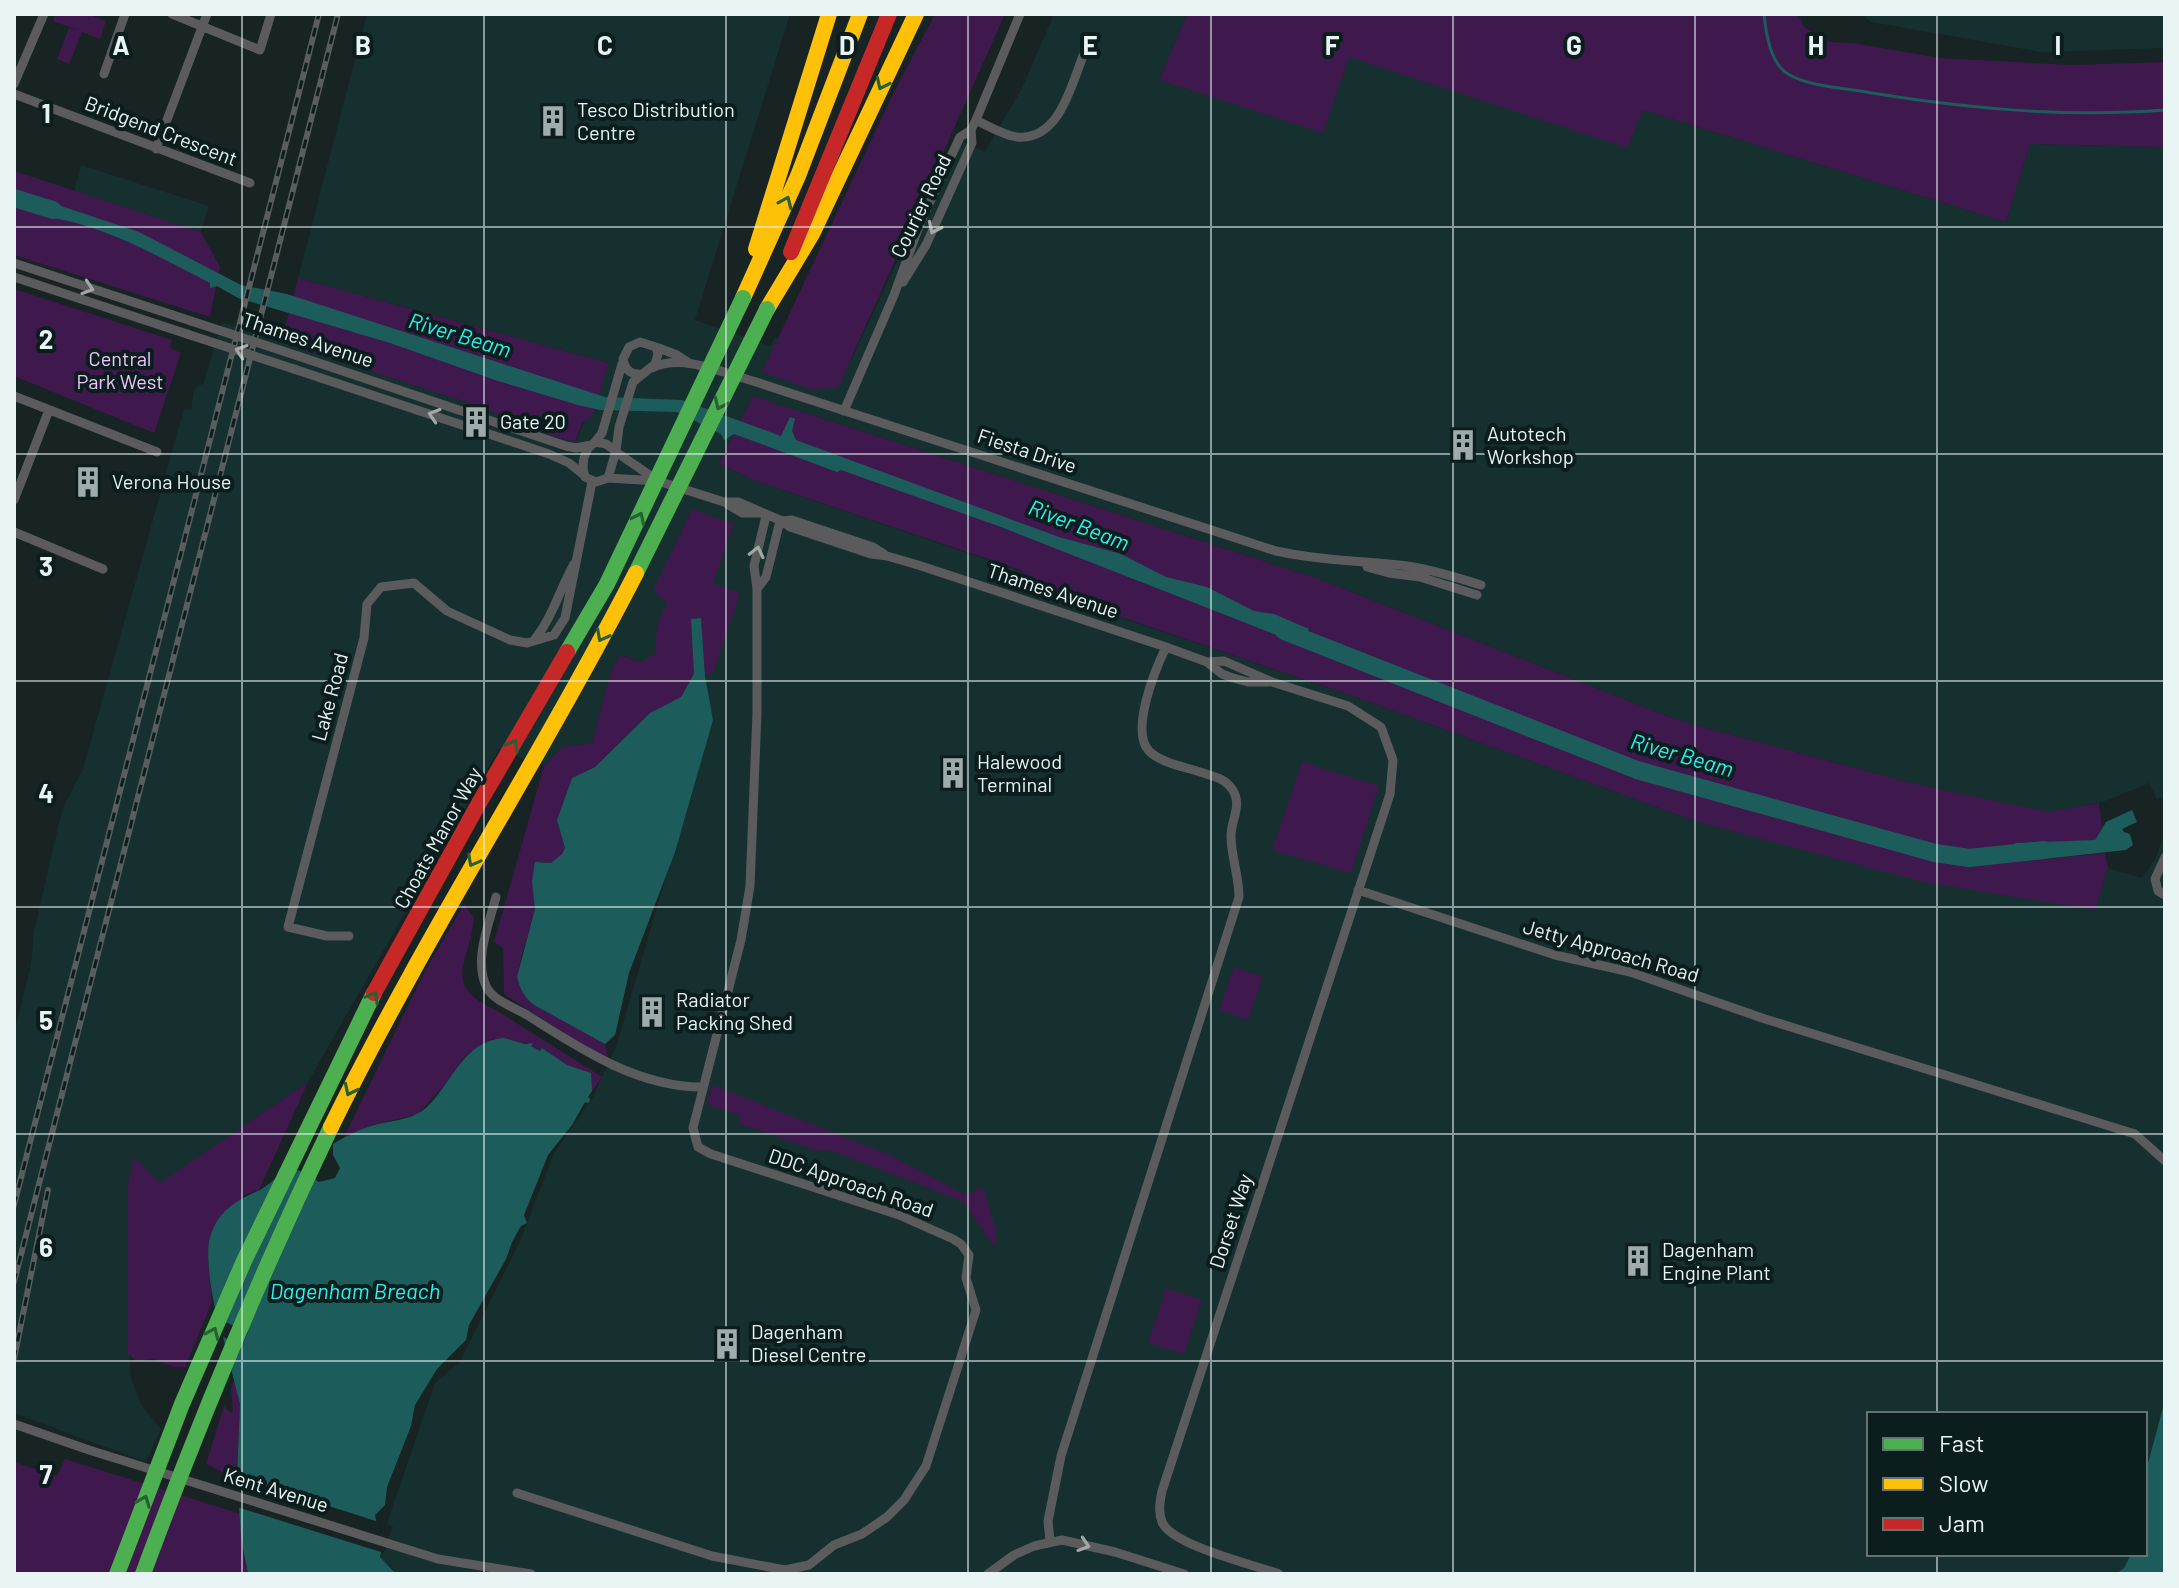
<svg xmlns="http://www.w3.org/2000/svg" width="2179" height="1588" viewBox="0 0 2179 1588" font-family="Barlow,sans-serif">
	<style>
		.built { fill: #15302f }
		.green { fill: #3f194d }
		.water { fill: #1c5d5c }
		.pier { fill: #182323 }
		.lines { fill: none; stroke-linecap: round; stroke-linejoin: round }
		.stream { stroke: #1c5d5c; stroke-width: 3 }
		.river { stroke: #1c5d5c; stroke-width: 18 }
		.street { stroke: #5b5b5d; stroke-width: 9 }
		.slow { stroke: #ffc107; stroke-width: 16 }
		.jam { stroke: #c62828; stroke-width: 16 }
		.rail-casing { stroke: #595d5e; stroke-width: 6 }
		.rail { stroke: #0b1e1d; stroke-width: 3; stroke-dasharray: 9; stroke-linecap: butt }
		.street-bridge { stroke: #5b5b5d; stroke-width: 9 }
		.fast-bridge { stroke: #4caf50; stroke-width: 16 }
		.slow-bridge { stroke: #ffc107; stroke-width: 16 }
		.jam-bridge { stroke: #c62828; stroke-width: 16 }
		.oneway { stroke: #285f34 }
		.oneway2 { stroke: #a2a8a8 }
		.grid { fill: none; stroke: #e9f5f4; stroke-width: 2; stroke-opacity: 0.55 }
		.labels { text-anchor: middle; stroke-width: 8; stroke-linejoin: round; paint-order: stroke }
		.poi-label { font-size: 20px; fill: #e9f5f4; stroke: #0b1e1d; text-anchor: start }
		.street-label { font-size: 20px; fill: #e9f5f4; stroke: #0b1e1d }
		.park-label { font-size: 20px; fill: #eec6fe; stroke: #0b1e1d }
		.water-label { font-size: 22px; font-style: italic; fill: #2af2ef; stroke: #0b1e1d }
		.grid-label { font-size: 26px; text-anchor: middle; font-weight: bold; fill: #e9f5f4; stroke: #0b1e1d; stroke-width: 8; stroke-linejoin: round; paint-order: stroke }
	</style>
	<rect width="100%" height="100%" fill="#182323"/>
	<!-- built -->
	<path class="built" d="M367 14H790L695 320 770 346 775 338 794 340 851 360 955 138 985 152 1023 86 1054 14H1187L1159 80 1323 132 1348 56 1626 147 1643 110 2006 222 2030 144 2165 147V796L2157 799 2149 783 2103 802 2048 813 1911 783 1677 720 1319 579 753 396 719 464 753 480 1023 572 1017 582 1367 701 1695 821 2095 910 2108 868 2142 878 2155 859 2165 834V1400L2145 1474V1414H1869V1554H2131L2124 1568 2116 1574H396L390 1566 384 1563 380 1557 393 1527 387 1523 435 1383 460 1362 521 1239 554 1153 592 1099 616 1047 712 720 705 676 641 662 621 655 610 673 592 743 562 747 544 766 499 749 308 1082 160 1184 134 1158 127 1188 130 1375 141 1405 161 1429 146 1462 14 1413V1034L31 964 34 932 59 823 64 806 83 769 184 409 191 410 194 390 200 384 203 385 222 322 472 404 554 437 576 441 609 363 298 278Z
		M1861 14H2165V48L2041 52 1871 22Z
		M81 165 209 206 201 232 74 191Z"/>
	<!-- green -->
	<path class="green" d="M55 14H88L106 21 100 39 82 32 69 64 57 59 69 28 80 31 53 21Z
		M935 14H1005L838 388 810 389 762 372 893 94Z
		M1187 14H1798L1804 27 1830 42 1853 43 1940 58 2072 65 2165 62V147L2030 144 2006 222 1643 110 1627 148 1349 57 1323 133 1159 80Z
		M14 171 201 232 220 267 210 317 14 255Z
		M298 278 609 363 592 416 582 423 575 442 554 437 472 404 281 342Z
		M14 289 172 340 170 348 181 353 154 433 14 376Z
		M753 396 1319 579 1677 720 1911 783 2048 812 2099 803 2102 827 2095 840 2016 843 2026 861 2105 853 2108 868 2095 910 1923 882 1695 821 1367 701 1016 581 1023 571 753 480 719 464Z
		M692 509 734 524 713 583 740 593 714 671 705 676 701 618 691 619 694 674 681 697 650 713 595 767 572 778 557 820 565 848 562 854 551 863 535 862C535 879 537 897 534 913 529 944 503 980 534 1005L605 1044 609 1062 504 994 503 948 494 942 544 766 562 747 592 743 610 673 620 655 641 662 655 654 657 624 667 603 653 591Z
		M1302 762 1379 786 1351 873 1272 850Z
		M464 904 474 918C471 961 439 985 496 1010L602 1077 588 1097 567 1065 542 1048 540 1051 531 1046 532 1044 492 1039 466 1055 447 1082 418 1114 369 1126 344 1137 424 973Z
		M1234 967 1263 977 1248 1020 1219 1010Z
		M308 1082 259 1190 244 1195 208 1260 212 1302 185 1367H174L153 1359 136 1361 128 1353 127 1188 134 1157 160 1183Z
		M713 1085 892 1156 966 1195 983 1187 996 1229 995 1248 963 1201 829 1150 818 1151 738 1123 740 1115 706 1104Z
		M1166 1288 1202 1300 1184 1354 1148 1343Z
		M235 1377 240 1404 237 1475H229L206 1464 224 1406 231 1413 233 1412 231 1389Z
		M65 1459 241 1514V1537L248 1574H14V1462L57 1476Z"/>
	<!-- water -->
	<path class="water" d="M31 196 139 232 241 285 287 294 605 397 682 400 781 436 790 417 795 419 792 431 796 440 1059 537 1121 554 1166 577 1207 587 1254 611 1274 614 1309 629 1302 645 1001 527 841 470 837 472 734 434 724 440 721 434 677 412 600 410 578 405 498 381 390 343 238 298 217 286 210 288V283C169 262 127 238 83 225 65 219 46 218 29 209Z
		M701 618 705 676 713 720 675 852 629 973 615 1035 605 1044 534 1005C524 997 520 989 517 977L535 909 532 882 535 862 551 863 562 854 565 848 557 820 572 778 595 767 650 713 681 697 694 674 691 619Z
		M2132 810 2137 822 2122 829 2124 832 2130 834 2133 845 2126 850 2026 861 2015 843 2095 840 2106 822Z
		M504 1038 525 1044 533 1043 531 1046 540 1051 542 1048 567 1065 591 1073 592 1091 588 1097 590 1099 589 1103 585 1102 572 1125 548 1155 524 1215 527 1223 521 1226 512 1242 506 1259 469 1325 466 1340 437 1369 415 1405 411 1426 387 1487 385 1505 375 1515 382 1549 380 1557 396 1574H248L241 1537 237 1475 240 1404 223 1337 242 1345 248 1332 218 1319C212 1301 204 1251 211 1234 220 1209 238 1200 260 1190 270 1185 280 1172 291 1170 301 1168 311 1177 319 1182L335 1178 340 1168 333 1155V1144C344 1137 356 1131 368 1127 388 1120 410 1122 427 1107 453 1082 463 1041 504 1038Z
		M2165 1400V1574H2116L2124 1568 2131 1554H2145V1474Z"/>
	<!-- pier -->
	<path class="pier" d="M234 1476 379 1522 386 1547 384 1553 237 1507Z"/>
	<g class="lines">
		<!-- stream -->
		<path class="stream" d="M1764 14C1766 33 1770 63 1788 74 1808 86 1837 87 1860 91 1961 108 2062 118 2165 110"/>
		<!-- river -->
		<path class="river" d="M14 198 53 210
			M1284 631 1637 770 1935 853 1969 858 2044 850"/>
		<!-- street -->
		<path class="street" d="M172 14 260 50 271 14
			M104 74 125 14
			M14 84 44 14
			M14 94 250 183
			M976 120C988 126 1003 135 1017 137 1059 141 1071 86 1083 56
			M156 149 207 14
			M14 263 191 321
			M14 277 187 334
			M903 282 926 245 972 143 971 130
			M656 347 677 355 689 363
			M298 356 566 446 576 448 591 445
			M652 368C682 353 723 373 753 381L1276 551C1314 559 1351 561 1389 564 1421 566 1451 576 1481 585
			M294 369 549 454 569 463 584 475
			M14 396 157 452
			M844 411 894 295 921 221 960 137 971 130 976 120 1020 14
			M595 442 606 444 616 451 608 478 596 482 585 477C581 464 583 451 595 442Z
			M595 442 602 433 622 364
			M616 451 619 427 633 382 655 364 658 354 656 347 640 342 629 347 623 359C625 371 632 375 643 374
			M616 452 658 481
			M608 478 658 481 724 502H738L782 521 790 527 871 554 887 556 918 565 1166 647 1207 662 1222 674 1233 678 1248 682H1268
			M14 500 49 410
			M724 502 742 513H760
			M782 521 792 520 873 547 884 554
			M14 532 103 569
			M1367 567 1389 573 1420 577 1477 595
			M757 589 766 577 780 521
			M535 639C553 616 560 589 574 564
			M1207 662 1224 661 1272 682 1348 706 1381 727 1393 760 1390 794 1162 1491C1160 1501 1158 1512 1162 1522 1171 1545 1254 1565 1279 1574
			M2165 857 2155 879 2158 891 2165 895
			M1358 890 1555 955 1630 972 1765 1019 2135 1134 2165 1161
			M496 897C489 924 473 961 487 988 493 1000 515 1008 527 1015 579 1048 637 1087 702 1087
			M349 936H327L288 927 364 638 367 604 381 587 414 583 447 611 510 640 527 643 554 635 565 618 592 482
			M14 1424 89 1450 438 1559 531 1574
			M517 1493 712 1556 785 1570 809 1565 834 1545 862 1534 887 1517 904 1500 926 1466 976 1310 966 1278 969 1255 961 1244 953 1239 899 1215 711 1154 698 1147 693 1128 741 940 750 886 757 713V589L754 566 766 516
			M1050 1541 1048 1521 1061 1456 1239 897C1239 876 1231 856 1231 836 1231 819 1243 805 1232 789 1225 778 1212 776 1200 772 1185 767 1161 763 1149 751 1130 731 1155 670 1166 647
			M988 1574 1014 1555 1034 1546 1062 1540 1115 1552 1184 1574"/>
		<!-- slow -->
		<path class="slow" d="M756 249 829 14
			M743 298 798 176 860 14
			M767 309 812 234 916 14"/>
		<!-- jam -->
		<path class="jam" d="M791 252 889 14"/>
		<defs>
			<path id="rail" d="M14 1205 319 14
				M14 1282 338 14
				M14 1359 48 1190"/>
		</defs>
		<!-- rail casing -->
		<use href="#rail" class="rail-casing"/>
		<!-- rail -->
		<use href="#rail" class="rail"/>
		<!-- street-bridge -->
		<path class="street-bridge" d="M191 321 298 356
			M187 334 294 369"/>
		<!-- fast-bridge -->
		<path class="fast-bridge" d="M636 573 767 309
			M567 652 607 584 743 298
			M117 1574 182 1404 244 1261 374 993
			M143 1574C199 1422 261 1273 331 1127"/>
		<!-- slow-bridge -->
		<path class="slow-bridge" d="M331 1127C424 937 539 761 636 573"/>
		<!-- jam-bridge -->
		<path class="jam-bridge" d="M374 993 479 803 567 652"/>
	</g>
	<!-- one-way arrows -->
	<defs><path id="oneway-chevron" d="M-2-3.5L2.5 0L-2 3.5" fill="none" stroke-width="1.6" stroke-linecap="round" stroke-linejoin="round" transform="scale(2)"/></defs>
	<g class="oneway">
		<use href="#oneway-chevron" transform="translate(882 84) rotate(115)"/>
		<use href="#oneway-chevron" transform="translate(786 202) rotate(-66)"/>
		<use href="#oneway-chevron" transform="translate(720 404) rotate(116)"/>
		<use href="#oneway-chevron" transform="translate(639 518) rotate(-64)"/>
		<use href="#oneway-chevron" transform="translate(602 636) rotate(118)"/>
		<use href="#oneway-chevron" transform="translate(513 745) rotate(-60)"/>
		<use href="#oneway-chevron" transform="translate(473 861) rotate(119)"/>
		<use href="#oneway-chevron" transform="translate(373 997) rotate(-61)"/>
		<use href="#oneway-chevron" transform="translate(350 1090) rotate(116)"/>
		<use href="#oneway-chevron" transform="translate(213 1333) rotate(-66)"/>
		<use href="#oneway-chevron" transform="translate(144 1501) rotate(-69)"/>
	</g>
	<g class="oneway2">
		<use href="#oneway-chevron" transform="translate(934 228) rotate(116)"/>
		<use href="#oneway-chevron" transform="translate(88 288) rotate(18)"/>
		<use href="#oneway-chevron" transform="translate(241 351) rotate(-162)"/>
		<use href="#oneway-chevron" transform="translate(434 415) rotate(-162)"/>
		<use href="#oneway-chevron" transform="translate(757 552) rotate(-77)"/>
		<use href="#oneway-chevron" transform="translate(1084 1545) rotate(18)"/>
	</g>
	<!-- grid -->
	<path class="grid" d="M242 14V1574M484 14V1574M726 14V1574M968 14V1574M1211 14V1574M1453 14V1574M1695 14V1574M1937 14V1414M14 227H2165M14 454H2165M14 681H2165M14 907H2165M14 1134H2165M14 1361H2165M1937 1554V1574"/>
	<!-- icons -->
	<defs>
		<symbol id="building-bare" viewBox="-9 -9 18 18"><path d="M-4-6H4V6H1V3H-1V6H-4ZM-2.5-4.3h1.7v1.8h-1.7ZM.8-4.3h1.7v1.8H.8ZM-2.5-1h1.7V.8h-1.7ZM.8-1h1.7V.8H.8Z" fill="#a0acab" stroke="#0b1e1d" stroke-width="2.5" paint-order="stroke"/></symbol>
	</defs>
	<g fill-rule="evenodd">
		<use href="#building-bare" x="531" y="99" width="44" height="44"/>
		<use href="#building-bare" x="454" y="400" width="44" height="44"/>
		<use href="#building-bare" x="1441" y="423" width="44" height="44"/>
		<use href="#building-bare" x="66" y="460" width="44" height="44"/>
		<use href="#building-bare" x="931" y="751" width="44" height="44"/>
		<use href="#building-bare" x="630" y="990" width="44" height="44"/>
		<use href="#building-bare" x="1616" y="1239" width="44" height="44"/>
		<use href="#building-bare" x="705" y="1322" width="44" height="44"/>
	</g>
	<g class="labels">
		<!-- poi labels -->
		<g class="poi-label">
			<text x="577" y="117">Tesco Distribution<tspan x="577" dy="23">Centre</tspan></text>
			<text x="500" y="429">Gate 20</text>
			<text x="1487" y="441">Autotech<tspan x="1487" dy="23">Workshop</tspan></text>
			<text x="112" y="489">Verona House</text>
			<text x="977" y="769">Halewood<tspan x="977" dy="23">Terminal</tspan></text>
			<text x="676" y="1007">Radiator<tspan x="676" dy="23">Packing Shed</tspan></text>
			<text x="1662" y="1257">Dagenham<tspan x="1662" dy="23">Engine Plant</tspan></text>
			<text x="751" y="1339">Dagenham<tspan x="751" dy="23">Diesel Centre</tspan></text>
		</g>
		<!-- street labels -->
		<g class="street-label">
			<text transform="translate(161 131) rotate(21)" y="7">Bridgend Crescent</text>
			<text transform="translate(921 206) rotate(-64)" y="7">Courier Road</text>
			<text transform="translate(308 340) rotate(18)" y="7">Thames Avenue</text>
			<text transform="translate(1027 451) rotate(18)" y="7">Fiesta Drive</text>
			<text transform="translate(1053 591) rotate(18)" y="7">Thames Avenue</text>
			<text transform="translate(330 697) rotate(-75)" y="7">Lake Road</text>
			<text transform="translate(438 838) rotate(-61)" y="7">Choats Manor Way</text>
			<text transform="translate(1611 951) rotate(16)" y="7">Jetty Approach Road</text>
			<text transform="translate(851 1183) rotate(19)" y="7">DDC Approach Road</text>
			<text transform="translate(1231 1221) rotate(-72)" y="7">Dorset Way</text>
			<text transform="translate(276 1490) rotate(17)" y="7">Kent Avenue</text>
		</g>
		<!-- park labels -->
		<g class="park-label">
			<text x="120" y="366">Central<tspan x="120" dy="23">Park West</tspan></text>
		</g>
		<!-- water labels -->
		<g class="water-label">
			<text transform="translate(460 335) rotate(17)" y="8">River Beam</text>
			<text transform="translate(1079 525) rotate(21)" y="8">River Beam</text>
			<text transform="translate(1682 755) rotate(16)" y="8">River Beam</text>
			<text x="355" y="1299">Dagenham Breach</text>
		</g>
	</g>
	<g class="grid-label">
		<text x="121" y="55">A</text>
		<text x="363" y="55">B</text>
		<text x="605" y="55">C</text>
		<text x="847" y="55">D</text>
		<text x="1090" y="55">E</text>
		<text x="1332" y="55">F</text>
		<text x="1574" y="55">G</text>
		<text x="1816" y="55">H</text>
		<text x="2058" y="55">I</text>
		<text x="46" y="123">1</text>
		<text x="46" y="349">2</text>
		<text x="46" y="576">3</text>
		<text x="46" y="803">4</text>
		<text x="46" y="1030">5</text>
		<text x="46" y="1257">6</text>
		<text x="46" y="1484">7</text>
	</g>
	<!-- border -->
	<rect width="2179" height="1588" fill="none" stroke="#e9f5f4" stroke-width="32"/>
	<!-- legend -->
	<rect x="1867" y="1412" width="280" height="144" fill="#0b1e1d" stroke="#647473" stroke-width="2"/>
	<rect x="1883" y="1438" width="40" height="12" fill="#4caf50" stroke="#647473" stroke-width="2"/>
	<text x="1939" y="1452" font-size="24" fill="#e9f5f4">Fast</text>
	<rect x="1883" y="1478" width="40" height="12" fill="#ffc107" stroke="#647473" stroke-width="2"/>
	<text x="1939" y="1492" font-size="24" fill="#e9f5f4">Slow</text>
	<rect x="1883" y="1518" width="40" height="12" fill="#c62828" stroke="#647473" stroke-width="2"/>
	<text x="1939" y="1532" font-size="24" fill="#e9f5f4">Jam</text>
</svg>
